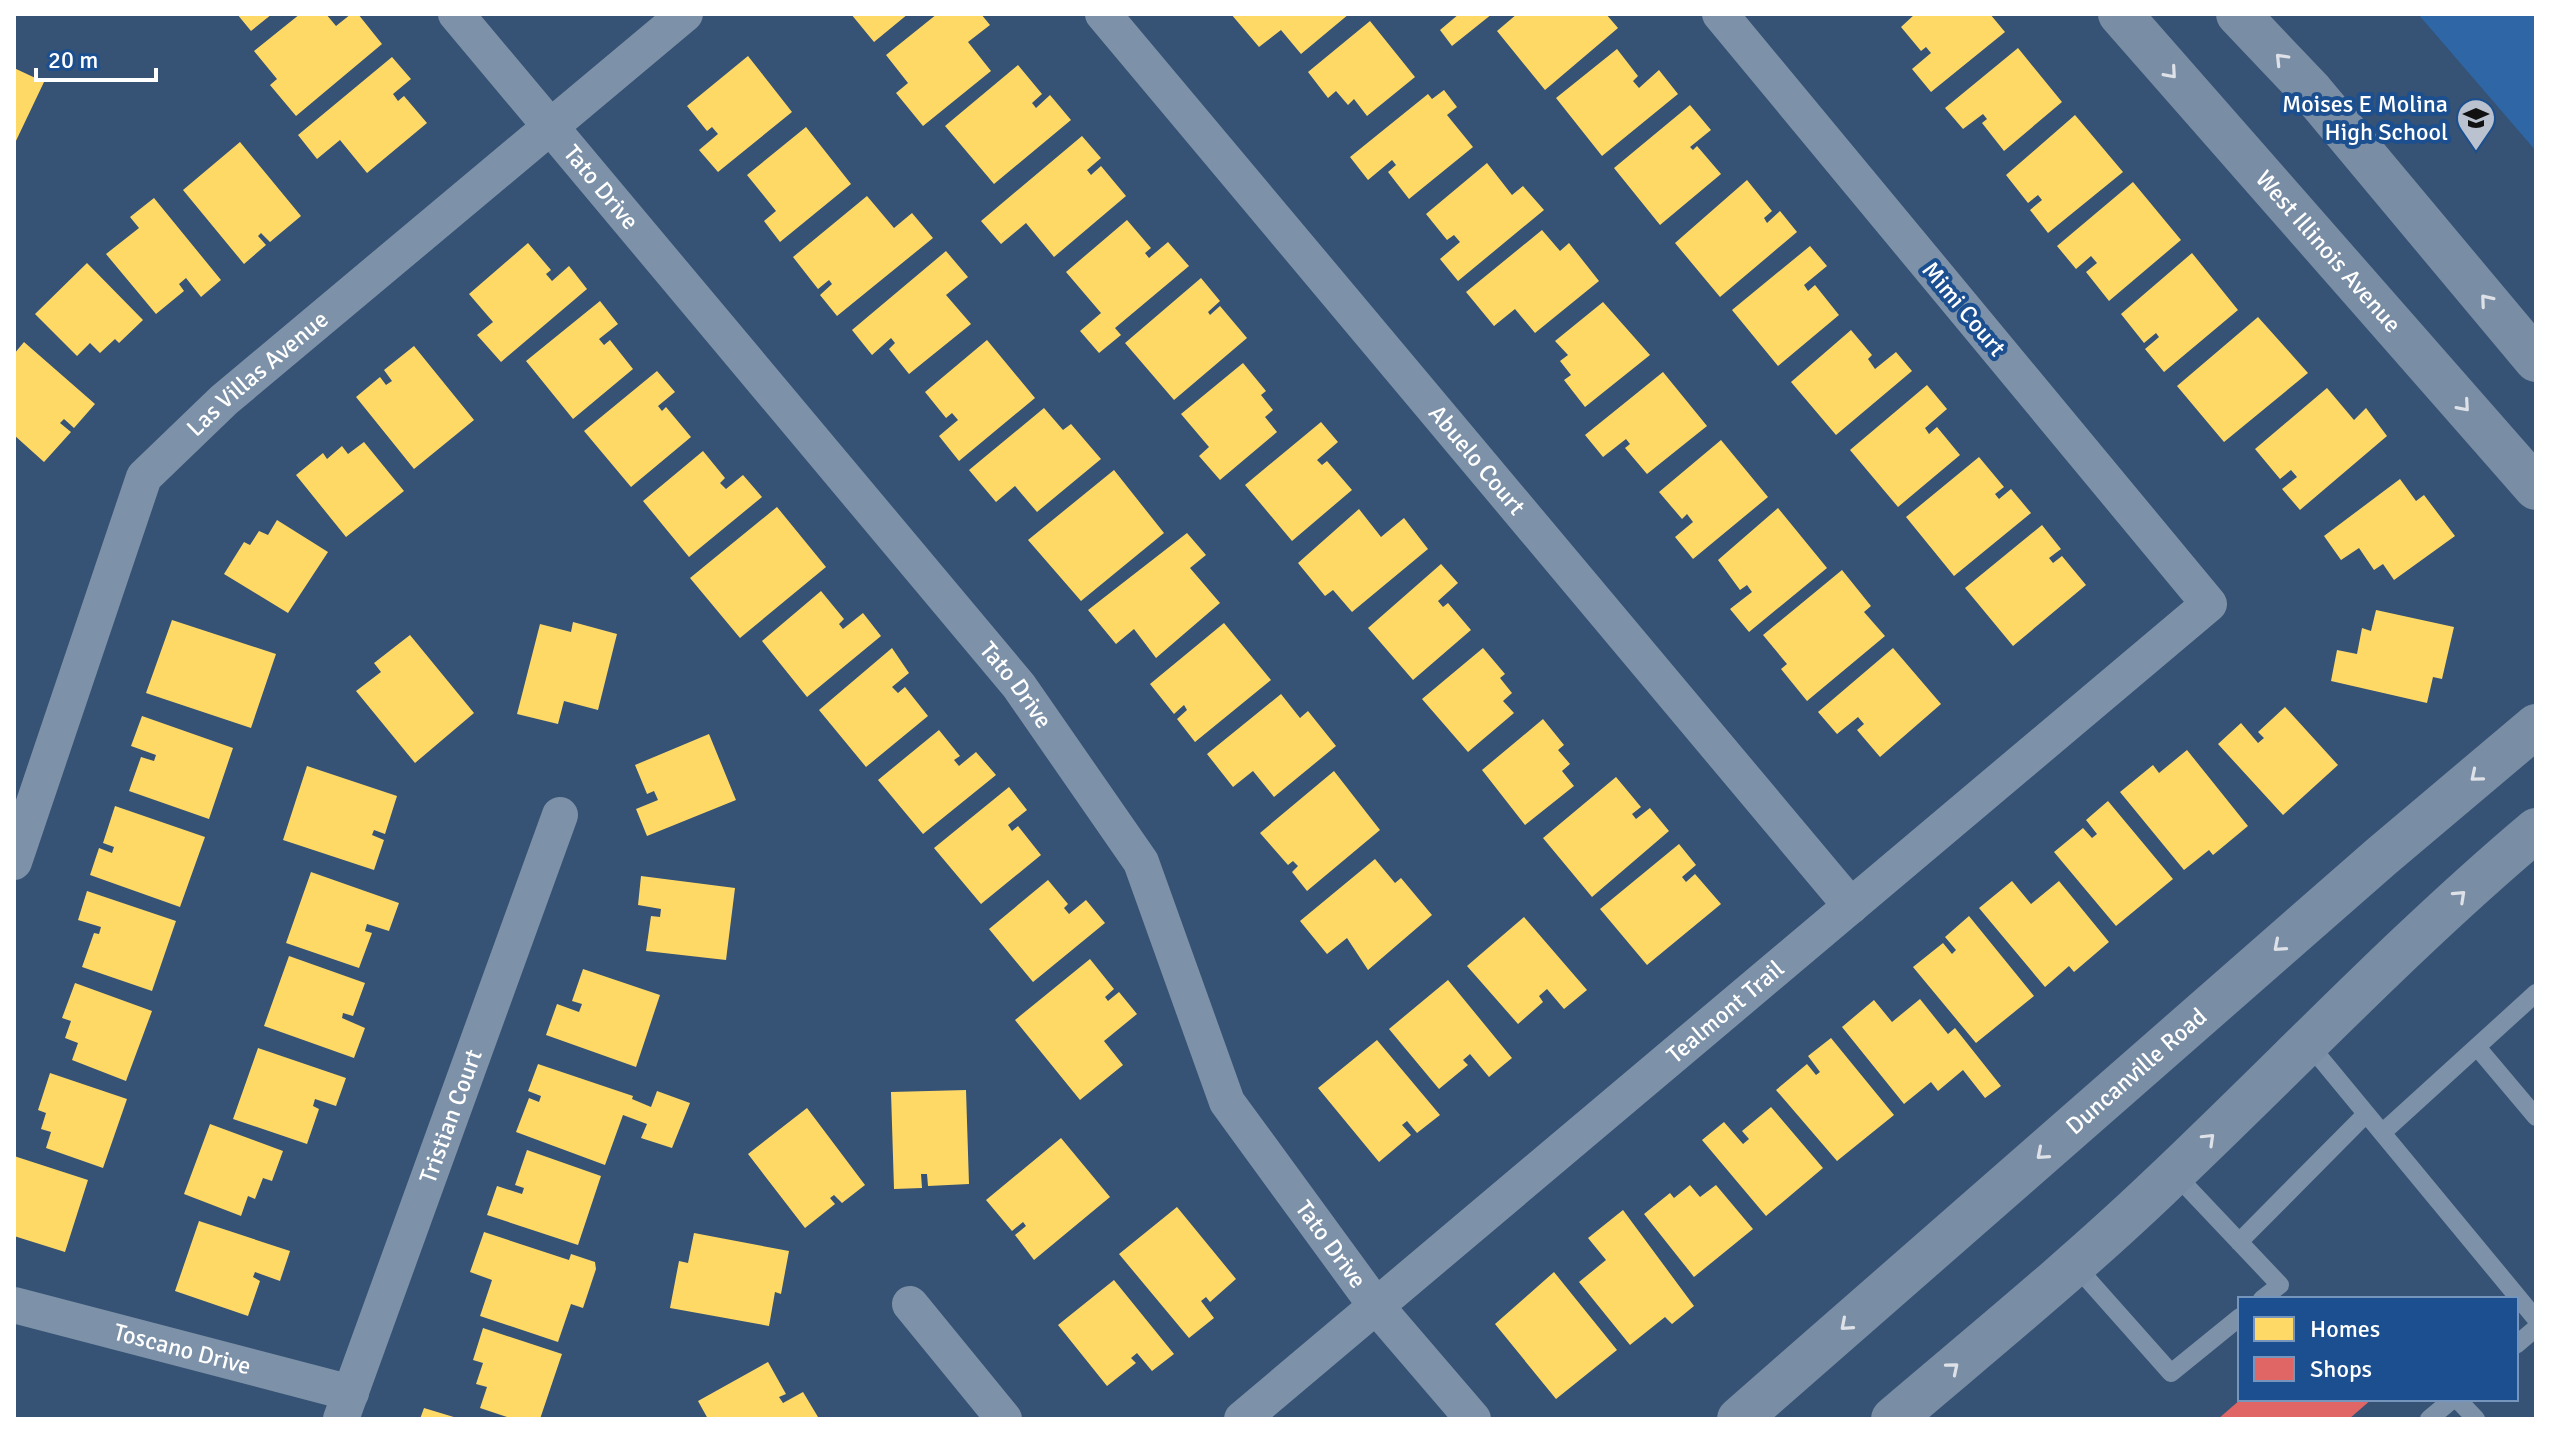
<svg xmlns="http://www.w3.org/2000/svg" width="2550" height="1433" viewBox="0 0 2550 1433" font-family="Signika,sans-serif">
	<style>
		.green { fill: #2f66a5 }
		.homes { fill: #ffd966 }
		.shops { fill: #e06666 }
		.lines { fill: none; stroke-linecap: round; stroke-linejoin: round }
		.lane { stroke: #7d92a8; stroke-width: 18 }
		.street { stroke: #7d92a8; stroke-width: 36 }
		.secondary { stroke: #798da4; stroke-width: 44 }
		.oneway { stroke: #dee2e8 }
		.labels { text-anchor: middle; stroke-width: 8; stroke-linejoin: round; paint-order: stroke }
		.poi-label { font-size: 24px; fill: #fff; stroke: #1b4f8f; text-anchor: end }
		.street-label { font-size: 24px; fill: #fff; stroke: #1b4f8f }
	</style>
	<rect width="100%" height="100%" fill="#365274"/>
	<!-- green -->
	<path class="green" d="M2418 14H2536V151Z"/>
	<!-- homes -->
	<path class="homes" d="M237 14H272L251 31Z
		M300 14H326L336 26 351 14H358L382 44 296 116 270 85 277 79 254 51Z
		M851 14H908L874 42Z
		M937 14H981L990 25 968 42 991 71 923 126 896 93 908 83 886 55Z
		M1231 14H1349L1301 54 1281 30 1259 47Z
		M1459 14H1492L1452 46 1440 30Z
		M1517 14H1606L1618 28 1545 90 1497 31Z
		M1915 14H1990L2005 32 1931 92 1912 69 1931 53 1926 47 1921 51 1901 27Z
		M1370 21 1415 77 1367 116 1354 99 1348 105 1336 91 1328 98 1308 72Z
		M2018 48 2062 102 2004 151 1982 123 1987 119 1983 114 1963 129 1945 108Z
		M1617 49 1638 76 1633 81 1639 88 1659 70 1678 94 1602 156 1556 98Z
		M748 56 792 112 718 172 699 150 718 134 712 127 707 131 687 106Z
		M392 57 411 79 393 94 398 101 404 96 427 123 367 173 340 140 317 159 298 135Z
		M1018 65 1042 94 1032 103 1036 108 1050 95 1071 120 994 184 945 126Z
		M14 68 44 82 14 145Z
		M1444 90 1457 107 1447 115 1473 147 1409 199 1388 172 1396 165 1392 160 1368 180 1350 157 1428 94 1432 99Z
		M1690 105 1711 130 1690 147 1693 150 1697 146 1721 174 1660 225 1614 168Z
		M2075 115 2123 172 2048 233 2030 210 2042 200 2038 195 2028 203 2006 175Z
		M806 127 851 184 780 242 764 221 776 211 747 175Z
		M1082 136 1101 158 1087 170 1091 175 1101 166 1126 196 1054 257 1026 223 1001 244 981 221Z
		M240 142 301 216 270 242 261 233 258 236 266 245 244 264 183 190Z
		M1487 163 1512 195 1523 186 1544 210 1458 281 1440 259 1460 242 1454 235 1447 240 1426 214Z
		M1747 180 1772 211 1764 218 1767 223 1780 211 1797 232 1720 297 1675 243Z
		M2133 182 2181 240 2109 301 2086 272 2097 263 2091 256 2076 269 2057 246Z
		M867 196 894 228 912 213 933 238 837 316 820 295 832 284 829 280 818 289 793 257Z
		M154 198 221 280 201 297 186 278 179 284 184 291 156 314 106 254 139 228 130 217Z
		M1127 220 1151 248 1145 253 1149 258 1168 242 1189 266 1115 328 1121 335 1099 353 1080 331 1101 313 1066 272Z
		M1542 230 1560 251 1569 243 1599 281 1535 333 1515 309 1494 326 1466 292Z
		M528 243 551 270 546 274 552 281 569 266 587 289 501 362 477 335 493 322 469 294Z
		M1810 246 1827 266 1804 285 1808 291 1815 285 1839 315 1778 366 1732 310Z
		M946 251 968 277 946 295 971 324 909 374 889 349 895 343 891 338 872 355 852 330Z
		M2192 253 2238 310 2164 372 2145 349 2159 337 2156 333 2144 343 2121 314Z
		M87 263 143 320 119 343 115 339 100 353 90 343 77 356 35 314Z
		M1201 278 1220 301 1208 312 1210 315 1220 306 1247 338 1174 400 1125 343Z
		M600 301 618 324 599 339 604 345 610 340 633 369 573 419 526 361Z
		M1603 302 1650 355 1585 407 1564 380 1571 375 1560 361 1568 355 1555 341Z
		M2258 317 2308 373 2224 442 2177 386Z
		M1851 330 1872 355 1868 359 1875 369 1896 352 1912 371 1836 435 1791 382Z
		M987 340 1035 398 959 461 939 436 958 420 952 413 946 418 925 392Z
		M24 342 95 404 74 428 64 419 60 423 71 432 44 462 14 435V354Z
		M414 346 474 420 414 469 356 397 380 377 386 385 392 381 384 370Z
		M1243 363 1266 391 1261 395 1273 410 1265 417 1277 432 1220 480 1199 456 1209 447 1181 414Z
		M657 371 675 392 658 406 662 411 666 407 691 437 631 487 584 431Z
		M1663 372 1707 426 1647 474 1625 448 1630 444 1626 439 1603 457 1585 435Z
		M1927 385 1947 409 1925 428 1929 434 1937 427 1960 455 1898 507 1850 450Z
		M2327 388 2354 420 2366 408 2387 436 2300 510 2282 489 2297 477 2291 470 2280 479 2255 449Z
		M1044 408 1063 430 1071 424 1101 459 1037 512 1015 486 996 502 969 470Z
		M1321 422 1338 442 1317 460 1322 465 1327 461 1352 490 1292 541 1245 485Z
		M1721 440 1768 497 1693 559 1675 537 1693 522 1687 514 1682 519 1659 492Z
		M364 442 404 491 346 537 296 475 323 453 327 459 342 446 348 454Z
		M703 451 725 478 720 483 726 489 743 475 762 497 689 557 643 501Z
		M1979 457 2004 487 1995 494 1999 499 2011 489 2031 513 1954 576 1906 517Z
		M1114 470 1164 533 1081 601 1028 540Z
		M2400 479 2416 501 2424 495 2455 536 2394 580 2383 564 2374 570 2359 548 2341 560 2324 536Z
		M777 507 826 567 740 638 690 578Z
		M1778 508 1827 568 1749 632 1730 609 1752 592 1747 585 1740 590 1718 560Z
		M1359 509 1381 537 1404 518 1428 549 1352 612 1333 590 1325 596 1298 563Z
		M277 520 328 552 288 613 224 574 244 542 250 545 259 531 268 535Z
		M2042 525 2061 549 2049 558 2053 563 2062 556 2086 585 2013 646 1965 588Z
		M1187 533 1206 555 1190 568 1220 603 1156 658 1134 629 1116 644 1088 610Z
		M1441 564 1458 583 1438 601 1443 607 1448 603 1471 630 1413 680 1368 628Z
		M1842 570 1871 606 1864 612 1885 636 1807 701 1781 669 1787 664 1763 635Z
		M821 591 844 619 839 624 843 629 863 613 881 636 807 697 762 641Z
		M2376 610 2454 627 2442 679 2433 677 2427 703 2331 681 2337 650 2357 654 2362 628 2371 631Z
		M172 620 276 654 251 728 146 693Z
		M573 622 617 634 598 710 564 701 558 724 517 714 540 624 571 632Z
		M1224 623 1271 680 1195 742 1177 719 1187 710 1184 705 1174 714 1150 684Z
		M410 635 474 713 415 763 356 691 381 672 374 663Z
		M892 648 909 673 892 687 898 693 905 687 928 716 866 767 819 710Z
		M1483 648 1505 674 1500 678 1512 693 1503 701 1514 713 1468 752 1422 699Z
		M1893 648 1941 704 1880 757 1857 730 1864 724 1858 717 1837 734 1818 712Z
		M1281 694 1300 718 1308 711 1336 746 1274 797 1253 771 1233 787 1207 754Z
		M2285 707 2338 765 2283 815 2218 744 2241 723 2258 743 2264 738 2258 732Z
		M142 716 233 748 209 819 129 791 141 757 154 761 156 755 131 746Z
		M1543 719 1564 745 1558 750 1570 764 1562 771 1574 786 1525 825 1482 770Z
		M939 730 960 756 954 760 959 766 976 752 996 775 923 834 878 780Z
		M709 734 736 800 647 836 636 809 658 800 654 791 647 794 635 765Z
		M2187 750 2248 826 2213 855 2209 850 2184 870 2120 792 2153 765 2159 773Z
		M307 766 397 796 385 834 374 830 372 835 384 840 374 870 283 840Z
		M1334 771 1380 830 1307 891 1292 872 1298 866 1293 861 1288 865 1260 833Z
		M1616 777 1641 807 1632 814 1636 819 1650 808 1669 831 1592 897 1543 838Z
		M1009 787 1027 810 1008 825 1012 831 1018 826 1041 855 981 904 934 848Z
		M2108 801 2173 879 2116 926 2054 852 2083 828 2092 838 2097 834 2086 820Z
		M115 806 205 837 180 907 90 875 99 848 112 853 114 847 103 843Z
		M1679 844 1696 865 1682 877 1686 882 1695 874 1721 904 1647 965 1600 909Z
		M1375 859 1395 883 1401 878 1432 915 1368 970 1347 938 1327 954 1300 921Z
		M311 872 399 903 389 931 367 924 365 931 372 933 359 968 286 943Z
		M641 876 735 888 726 960 646 951 651 916 660 917 661 909 638 905Z
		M1048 880 1068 904 1064 908 1069 914 1086 900 1105 923 1033 982 989 929Z
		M2012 881 2031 904 2059 881 2109 942 2074 972 2069 966 2045 987 1979 908Z
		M87 891 176 921 152 991 82 967 94 933 99 934 101 927 78 920Z
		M1969 916 2034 996 1976 1043 1913 967 1943 943 1952 954 1956 950 1945 937Z
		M1524 917 1587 990 1564 1009 1547 989 1539 996 1543 1002 1518 1024 1467 966Z
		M289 956 365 983 353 1016 343 1013 342 1018 365 1028 354 1058 264 1026Z
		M1090 959 1114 989 1105 997 1108 1001 1119 992 1137 1014 1104 1041 1123 1065 1080 1100 1015 1020Z
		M583 969 660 995 636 1067 546 1035 557 1004 579 1012 582 1004 572 1001Z
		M1448 980 1512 1058 1489 1077 1470 1054 1463 1060 1468 1065 1439 1089 1389 1029Z
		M75 983 152 1011 126 1081 72 1060 78 1043 65 1038 71 1021 62 1018Z
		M1920 999 1948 1034 1955 1028 2001 1086 1985 1098 1963 1070 1938 1091 1931 1082 1904 1104 1842 1027 1874 1000 1892 1022Z
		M1831 1038 1894 1115 1837 1161 1776 1090 1807 1064 1816 1075 1820 1072 1808 1056Z
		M1377 1040 1440 1115 1417 1133 1407 1121 1402 1125 1411 1135 1379 1162 1318 1088Z
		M258 1048 346 1078 336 1106 315 1099 313 1106 319 1109 307 1144 233 1119Z
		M538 1064 633 1096 632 1099 651 1107 657 1091 690 1103 672 1148 641 1138 647 1124 623 1115 605 1165 516 1132 529 1098 539 1102 541 1096 528 1091Z
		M50 1073 127 1099 103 1168 46 1148 51 1132 41 1129 46 1113 38 1110Z
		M966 1090 969 1184 928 1186 927 1174H921L922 1188 894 1189 891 1092Z
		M1771 1107 1823 1168 1766 1216 1702 1140 1724 1122 1743 1144 1749 1139 1742 1131Z
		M807 1108 865 1185 842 1203 834 1195 830 1198 835 1204 805 1228 748 1154Z
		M210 1124 283 1151 272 1181 263 1178 255 1199 248 1196 241 1216 184 1194Z
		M1061 1138 1110 1197 1034 1260 1015 1235 1026 1226 1023 1222 1012 1231 986 1200Z
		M527 1150 601 1176 578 1245 487 1215 497 1186 522 1194 524 1188 515 1185Z
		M14 1156 88 1180 65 1252 14 1236Z
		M1690 1185 1700 1197 1716 1185 1753 1229 1694 1277 1644 1214 1670 1193 1674 1198Z
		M1177 1207 1236 1279 1210 1302 1206 1297 1201 1301 1214 1318 1189 1338 1119 1254Z
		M1623 1210 1694 1306 1672 1324 1665 1317 1630 1345 1579 1282 1606 1260 1588 1238Z
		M199 1221 290 1251 280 1281 255 1272 253 1277 260 1281 248 1316 175 1291Z
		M484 1232 569 1260 571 1254 595 1262 596 1269 583 1308 571 1304 558 1342 480 1316 492 1280 470 1272Z
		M694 1233 789 1251 781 1294 775 1292 769 1326 670 1308 679 1261 688 1263Z
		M1554 1272 1617 1350 1556 1399 1495 1324Z
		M1114 1280 1174 1354 1152 1371 1137 1353 1131 1358 1136 1363 1107 1386 1058 1325Z
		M483 1328 562 1354 540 1419H513L480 1408 487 1387 476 1384 483 1363 473 1360Z
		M768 1362 786 1394 779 1397 783 1403 803 1392 818 1417 708 1419 698 1401Z
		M424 1408 457 1418V1419H420Z"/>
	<!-- shops -->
	<path class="shops" d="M2241 1399H2372L2349 1419H2218Z"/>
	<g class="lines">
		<!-- lane -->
		<path class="lane" d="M2307 1042 2536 1319
			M2477 1047 2536 1117
			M2382 1133 2536 993
			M2174 1173 2280 1285 2262 1299
			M2239 1242 2366 1114
			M2075 1265 2171 1373 2240 1317
			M2516 1345 2536 1328
			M2457 1399 2476 1419
			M2429 1419 2453 1399"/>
		<!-- street -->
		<g class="street">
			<path id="s1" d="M456 14 1019 686 1141 862 1227 1102 1376 1306 1473 1419"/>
			<path id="s2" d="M1103 14 1851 906"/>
			<path id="s3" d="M14 862 144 477 224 400 685 14"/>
			<path d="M910 1304 1004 1419"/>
			<path id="s4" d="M14 1305 351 1393"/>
			<path id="s5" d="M341 1419 560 815"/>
			<path id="s6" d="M1242 1419 2209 604 1720 14"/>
		</g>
		<!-- secondary -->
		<g class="secondary">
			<path id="s7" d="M2120 14 2536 488"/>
			<path d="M2238 14 2312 92 2536 360"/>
			<path id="s8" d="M1739 1419 2382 856 2536 726"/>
			<path d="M1893 1419C1982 1343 2073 1269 2158 1188 2284 1069 2403 942 2536 830"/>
		</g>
	</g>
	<!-- one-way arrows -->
	<defs><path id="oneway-chevron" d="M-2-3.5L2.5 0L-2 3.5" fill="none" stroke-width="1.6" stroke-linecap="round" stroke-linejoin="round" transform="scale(2)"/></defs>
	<g class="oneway">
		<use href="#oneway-chevron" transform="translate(2281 59) rotate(-134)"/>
		<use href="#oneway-chevron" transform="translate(2171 73) rotate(49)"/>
		<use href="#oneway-chevron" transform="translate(2486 300) rotate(-130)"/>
		<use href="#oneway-chevron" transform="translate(2464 406) rotate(49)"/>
		<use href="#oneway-chevron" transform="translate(2476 776) rotate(140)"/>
		<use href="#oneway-chevron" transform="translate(2460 896) rotate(-43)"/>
		<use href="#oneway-chevron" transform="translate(2279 946) rotate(139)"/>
		<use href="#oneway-chevron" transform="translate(2209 1139) rotate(-44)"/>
		<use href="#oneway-chevron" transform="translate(2042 1154) rotate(139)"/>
		<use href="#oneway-chevron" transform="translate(1846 1325) rotate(139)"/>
		<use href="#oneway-chevron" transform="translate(1953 1368) rotate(-40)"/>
	</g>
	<!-- icons -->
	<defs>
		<symbol id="school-pin" viewBox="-11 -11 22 30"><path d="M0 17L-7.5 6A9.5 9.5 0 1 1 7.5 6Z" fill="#b9c2ce" stroke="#1b4f8f"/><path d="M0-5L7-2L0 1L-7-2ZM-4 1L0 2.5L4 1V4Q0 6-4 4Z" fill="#111"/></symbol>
	</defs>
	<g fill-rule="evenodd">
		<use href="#school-pin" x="2454" y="96" width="44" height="60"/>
	</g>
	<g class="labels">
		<!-- poi labels -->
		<g class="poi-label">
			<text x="2448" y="112">Moises E Molina<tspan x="2448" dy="28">High School</tspan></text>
		</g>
		<!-- street labels -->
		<g class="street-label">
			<text dy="8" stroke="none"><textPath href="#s1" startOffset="226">Tato Drive</textPath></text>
			<text dy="8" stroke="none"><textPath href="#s7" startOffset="316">West Illinois Avenue</textPath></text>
			<text transform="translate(1964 309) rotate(50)" y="8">Mimi Court</text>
			<text dy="8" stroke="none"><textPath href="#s3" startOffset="560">Las Villas Avenue</textPath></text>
			<text dy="8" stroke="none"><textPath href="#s2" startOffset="582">Abuelo Court</textPath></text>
			<text dy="8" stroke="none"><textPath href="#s1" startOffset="874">Tato Drive</textPath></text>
			<text dy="8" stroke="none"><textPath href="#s6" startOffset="632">Tealmont Trail</textPath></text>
			<text dy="8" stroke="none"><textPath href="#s8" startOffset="528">Duncanville Road</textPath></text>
			<text dy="8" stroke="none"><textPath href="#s5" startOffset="322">Tristian Court</textPath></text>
			<text dy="8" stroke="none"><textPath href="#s1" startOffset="1522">Tato Drive</textPath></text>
			<text dy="8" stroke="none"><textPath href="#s4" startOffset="174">Toscano Drive</textPath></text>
		</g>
	</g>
	<!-- border -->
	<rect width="2550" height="1433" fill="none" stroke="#ffffff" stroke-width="32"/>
	<!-- legend -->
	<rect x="2238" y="1297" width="280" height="104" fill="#1b4f8f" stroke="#7695bc" stroke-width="2"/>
	<rect x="2254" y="1317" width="40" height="24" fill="#ffd966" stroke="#7695bc" stroke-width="2"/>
	<text x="2310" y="1337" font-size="24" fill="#ffffff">Homes</text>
	<rect x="2254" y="1357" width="40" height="24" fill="#e06666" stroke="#7695bc" stroke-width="2"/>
	<text x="2310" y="1377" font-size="24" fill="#ffffff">Shops</text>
	<!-- scale -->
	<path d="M36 68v12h120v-12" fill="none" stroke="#ffffff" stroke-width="4"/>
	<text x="48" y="68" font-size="24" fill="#ffffff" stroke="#1b4f8f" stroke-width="6" paint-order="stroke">20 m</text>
</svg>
